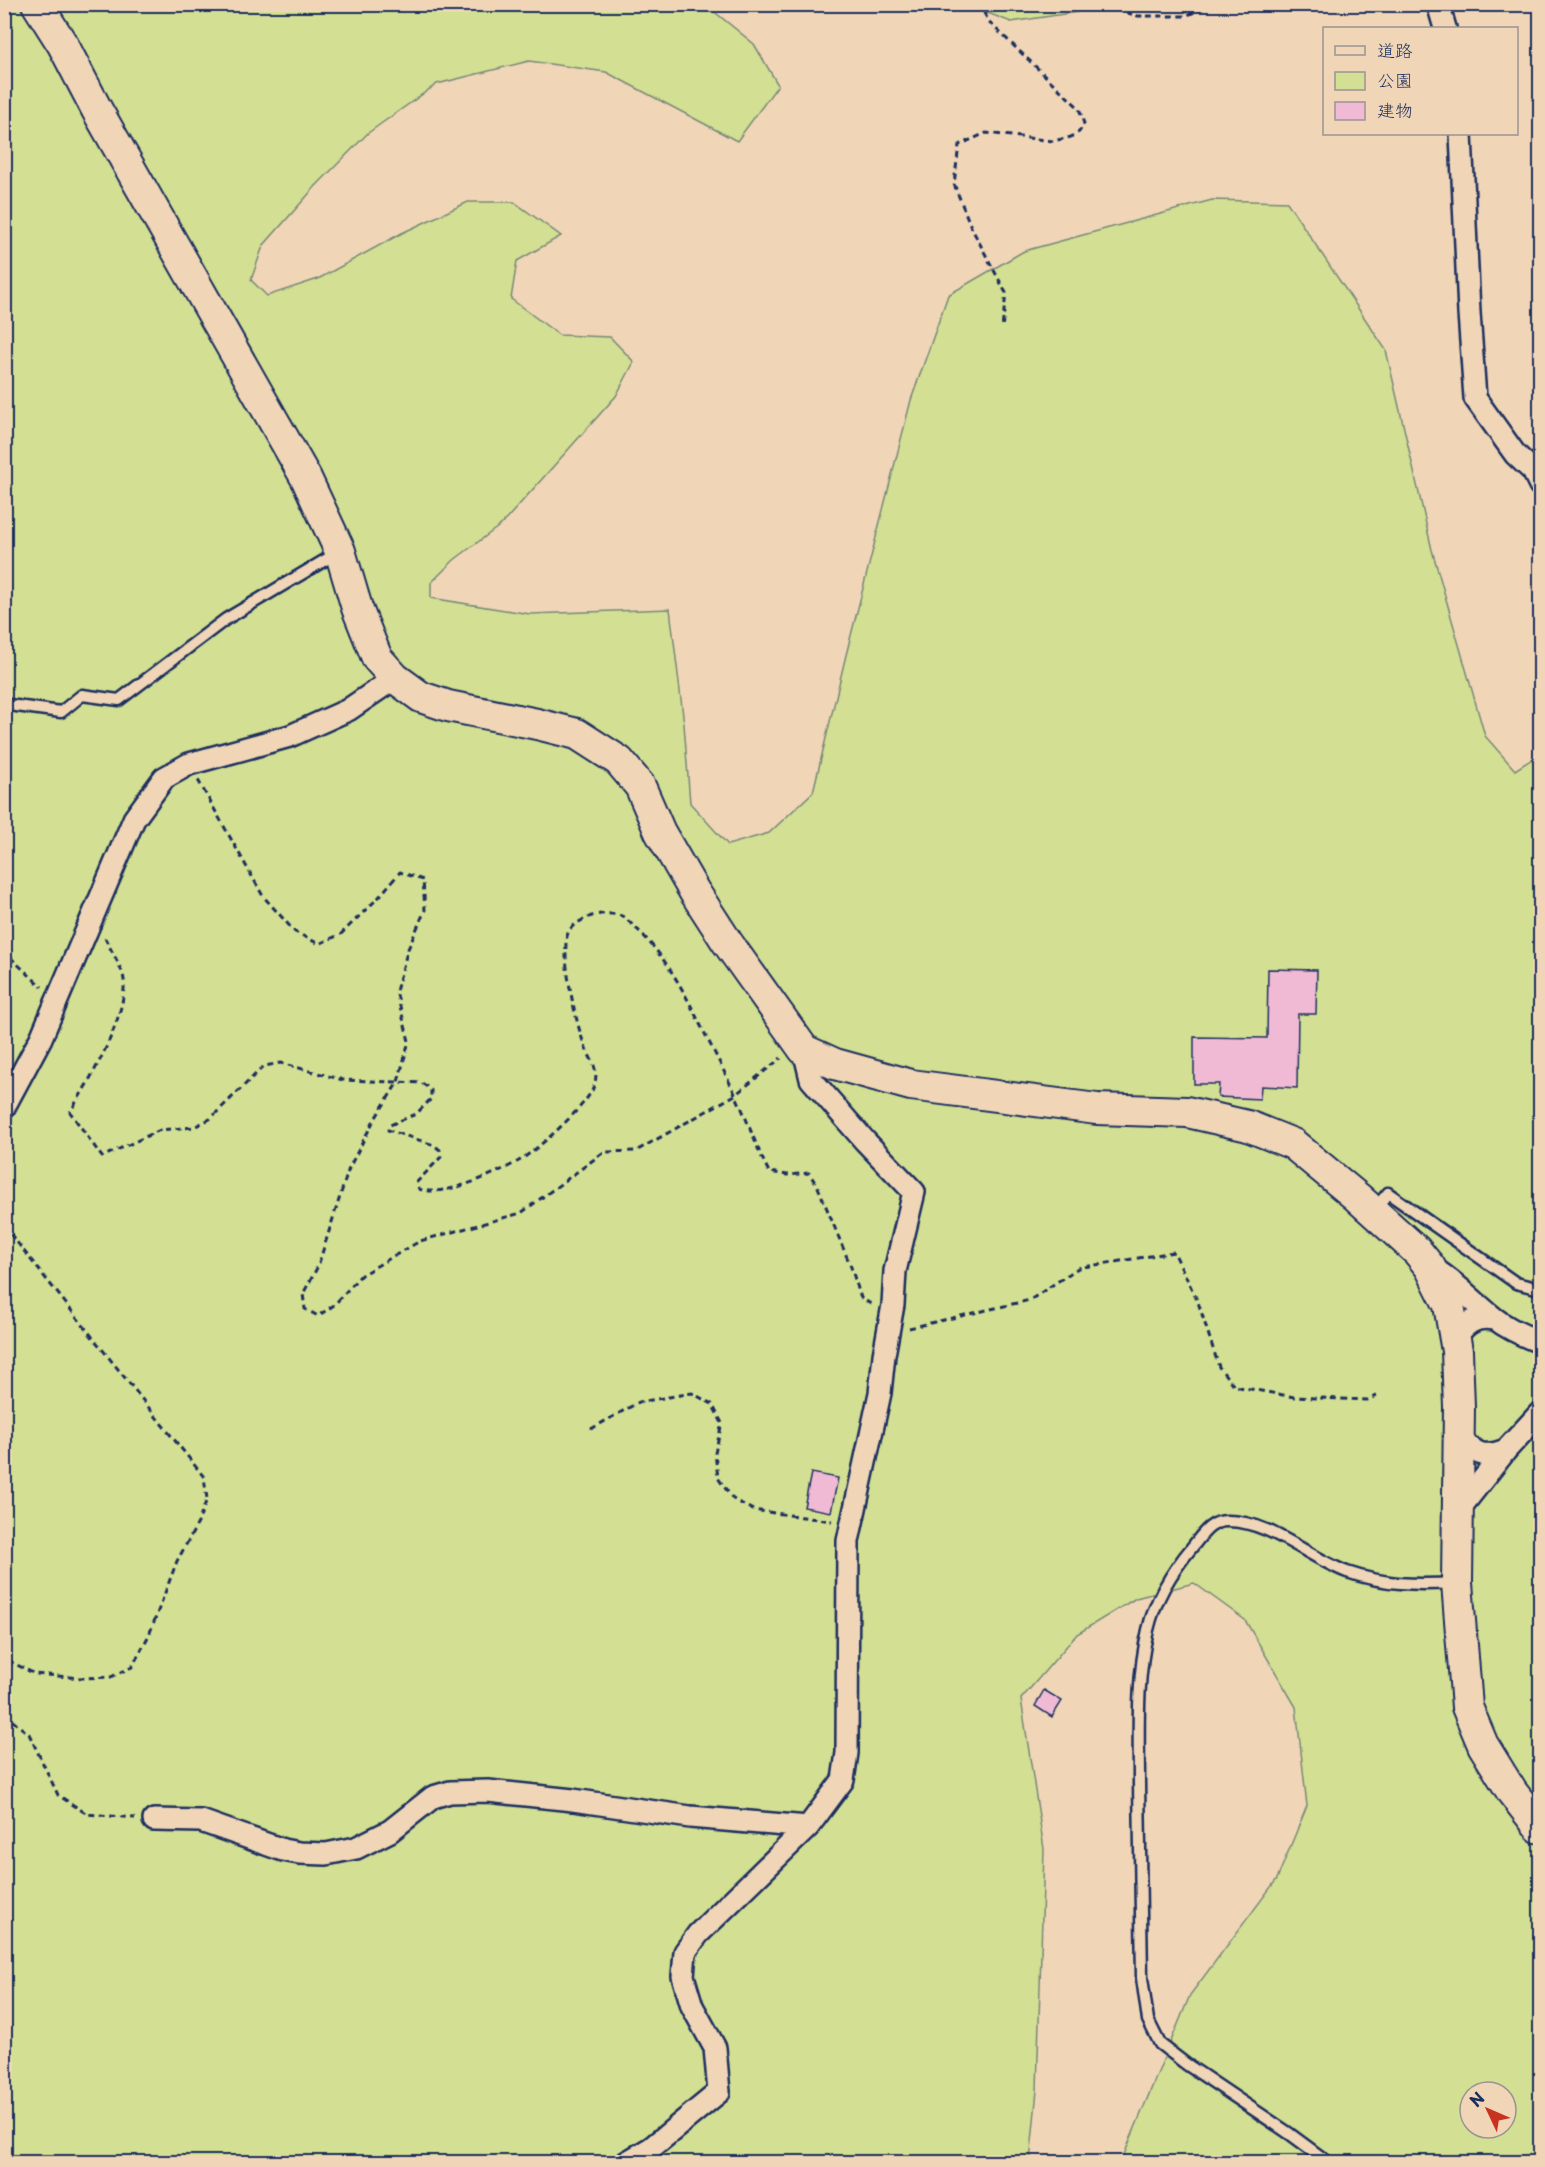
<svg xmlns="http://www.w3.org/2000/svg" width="1545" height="2167" viewBox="0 0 1545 2167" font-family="'Playpen Sans','Klee One',sans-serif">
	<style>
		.green { fill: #d3df92; stroke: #778778; stroke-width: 1.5; fill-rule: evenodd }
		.building { fill: #f0bad5; stroke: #1b2f5e; stroke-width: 1.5 }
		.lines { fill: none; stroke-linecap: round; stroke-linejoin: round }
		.lane-casing { stroke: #1b2f5e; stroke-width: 15 }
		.street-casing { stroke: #1b2f5e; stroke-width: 26 }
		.secondary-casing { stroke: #1b2f5e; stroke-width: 34 }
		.path { stroke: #1b2f5e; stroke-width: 3; stroke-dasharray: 6 4.5; stroke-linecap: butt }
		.lane { stroke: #f0d6b7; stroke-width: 10 }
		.street { stroke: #f0d6b7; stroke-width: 21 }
		.secondary { stroke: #f0d6b7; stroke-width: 30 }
	</style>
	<rect width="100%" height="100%" fill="#f0d6b7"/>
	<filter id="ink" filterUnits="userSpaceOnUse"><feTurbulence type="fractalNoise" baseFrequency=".0167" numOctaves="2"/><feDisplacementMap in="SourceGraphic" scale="12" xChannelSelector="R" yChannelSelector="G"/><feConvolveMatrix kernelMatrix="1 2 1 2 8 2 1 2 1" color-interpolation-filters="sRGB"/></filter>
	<g filter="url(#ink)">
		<!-- green -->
		<path class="green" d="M5 5H706L754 44 778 85 737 141 606 72 529 61 437 84 368 133 315 187 263 246 251 280 267 296 318 279 402 233 468 202H514L561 236 517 261 511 299 559 335 610 337 634 362 616 396 502 524 454 560 431 583V598L530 614 670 609 684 724 690 803 728 845 769 833 813 792 846 655 911 400 948 295 1024 251 1212 200 1287 202 1386 350 1432 550 1485 736 1515 770 1540 754V2162H1121L1190 1995 1277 1879 1307 1806 1296 1707 1245 1620 1194 1583 1136 1598 1077 1634 1021 1699 1044 1849 1037 2090 1030 2162H5ZM1470 2092H1506V2128H1470Z
			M967 5H1083L1077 12 1011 22Z"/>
		<!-- building -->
		<path class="building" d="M1268 969 1317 970 1316 1014H1298L1297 1088 1261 1086 1260 1099 1218 1097 1219 1084H1194V1037L1267 1038Z
			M811 1473 838 1478 831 1512 804 1507Z
			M1044 1690 1062 1701 1052 1717 1035 1706Z"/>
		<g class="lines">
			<defs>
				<path id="lane" d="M9 705 61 712 82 695 119 700 226 619 337 553
					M1373 1211 1388 1193 1516 1283 1540 1289
					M1328 2162 1290 2134 1186 2064 1160 2044 1148 2020 1142 1978C1141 1913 1140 1848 1139 1783 1139 1731 1136 1680 1148 1630 1155 1599 1173 1570 1193 1546 1202 1535 1210 1521 1227 1521 1271 1521 1307 1557 1347 1572 1385 1585 1415 1585 1454 1583"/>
				<path id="street" d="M1438 4 1445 28
					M1461 134 1469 313 1475 398 1515 454 1533 471 1540 485
					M4 1107 41 1038 134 819 164 778 189 764 290 736 348 710 395 678
					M1431 1267C1455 1281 1472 1301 1494 1318 1508 1329 1524 1336 1540 1342
					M1455 1338C1466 1323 1475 1316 1494 1319
					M1458 1437C1476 1454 1482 1459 1506 1450
					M1457 1512 1506 1450 1540 1413
					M154 1820 201 1821 283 1850 299 1853 326 1854 356 1848 390 1831 433 1797 450 1792 488 1791 573 1800 690 1817 808 1827
					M627 2162 651 2148 719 2092 715 2048 692 2006 683 1976 685 1952 698 1934 808 1827 843 1780 847 1753 848 1541 880 1393 884 1355 893 1305 895 1271 914 1192 865 1141 811 1079 804 1050"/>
				<path id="secondary" d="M37 4 63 45 97 110 306 478 340 551 357 608 377 658 395 678 421 697 448 706 537 724 577 734 619 761 640 786 660 832 694 891 727 942 804 1050 835 1064 911 1085 1097 1109 1187 1112 1248 1126 1293 1144 1357 1197 1417 1251 1430 1267 1449 1305 1457 1351 1459 1407 1457 1583 1467 1707 1483 1745 1512 1792 1540 1828"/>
			</defs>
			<!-- lane casing -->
			<use href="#lane" class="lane-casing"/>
			<!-- street casing -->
			<use href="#street" class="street-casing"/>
			<!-- secondary casing -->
			<use href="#secondary" class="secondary-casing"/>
			<!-- path -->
			<path class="path" d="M978 4 991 24 1079 108 1084 124 1079 132 1071 137 1053 141 986 133 959 145 954 184 971 227 1006 293 1002 329
				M1096 4 1138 16H1185L1214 4
				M198 780 263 896 295 932 319 944 341 934 379 897 400 872 423 880 425 910 408 949 396 991 409 1041 398 1082 373 1122 349 1168 318 1266 303 1294 305 1309 318 1316 334 1305 361 1275 420 1241 521 1213 604 1152 636 1151 735 1095 781 1058
				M4 926 12 959 42 987
				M105 938C110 949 123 969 124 980 127 1017 90 1081 70 1112L102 1157 160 1130 194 1127 210 1119 264 1066 281 1063 343 1080 422 1083 431 1090V1099L416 1114 390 1125 388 1130 434 1145 440 1150 441 1157 416 1183 419 1189C443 1198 495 1174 517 1162 536 1151 587 1106 594 1086 600 1069 590 1059 584 1044 576 1023 560 953 568 933 572 924 581 921 589 917 598 913 616 912 625 918 629 921 634 927 638 930 666 958 683 989 700 1024 714 1052 729 1080 742 1109 751 1130 758 1151 769 1172L787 1175 809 1173 818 1187 851 1267 861 1298 874 1306
				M4 1226 204 1477 207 1499 198 1523 177 1561 149 1635 132 1667 111 1677 81 1678 35 1674 13 1663 4 1655
				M909 1328 1030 1300 1078 1268 1174 1252 1198 1302 1219 1367 1234 1386 1294 1397 1367 1400 1377 1396
				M591 1429 639 1402 692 1393 712 1404 722 1423 715 1453 718 1478 733 1499 753 1510 832 1521
				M4 1714 29 1734 58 1795 87 1814 135 1818"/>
			<!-- lane -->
			<use href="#lane" class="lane"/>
			<!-- street -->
			<use href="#street" class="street"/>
			<!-- secondary -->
			<use href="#secondary" class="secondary"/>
		</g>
	</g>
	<!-- margin -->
	<rect width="1545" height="2167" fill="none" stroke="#f0d6b7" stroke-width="24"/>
	<rect x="12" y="12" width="1521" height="2143" fill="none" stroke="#1b2f5e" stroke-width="2" filter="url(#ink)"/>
	<!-- legend -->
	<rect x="1323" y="27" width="195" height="108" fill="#f0d6b7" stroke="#9b9393" stroke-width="1.5"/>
	<rect x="1335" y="46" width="30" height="9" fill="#f0d6b7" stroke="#9b9393" stroke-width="1.5"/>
	<text x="1377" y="57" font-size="18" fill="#1b2f5e">道路</text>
	<rect x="1335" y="72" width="30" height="18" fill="#d3df92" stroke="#9b9393" stroke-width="1.5"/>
	<text x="1377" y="87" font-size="18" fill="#1b2f5e">公園</text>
	<rect x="1335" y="102" width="30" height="18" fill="#f0bad5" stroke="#9b9393" stroke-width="1.5"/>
	<text x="1377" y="117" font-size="18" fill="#1b2f5e">建物</text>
	<!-- north arrow -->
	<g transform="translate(1488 2110) rotate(314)"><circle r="28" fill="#f0d6b7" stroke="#9b9393" stroke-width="1.5"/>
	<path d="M0-4.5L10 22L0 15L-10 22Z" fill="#c8321e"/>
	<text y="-9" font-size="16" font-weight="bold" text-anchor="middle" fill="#1b2f5e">N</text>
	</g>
</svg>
